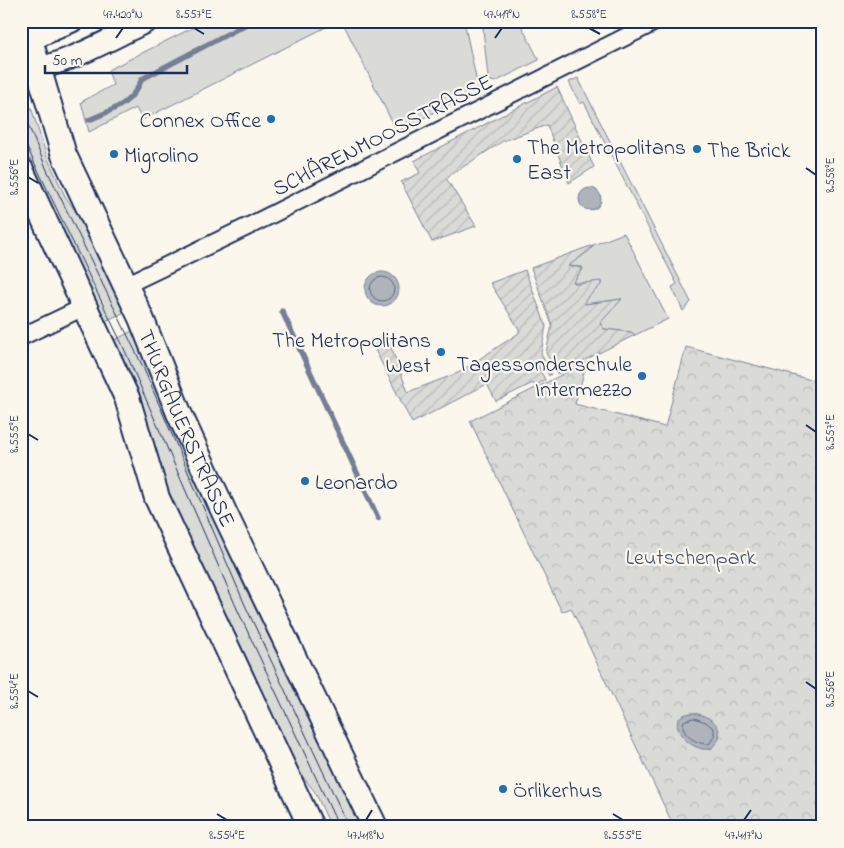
<svg xmlns="http://www.w3.org/2000/svg" width="844" height="848" viewBox="0 0 844 848" font-family="'Indie Flower',sans-serif">
	<style>
		.grass { fill: #dadad7; stroke: #7a849a }
		.park { fill: url(#park-crowns); stroke: #7a849a }
		.garden { fill: url(#garden-furrows); stroke: #7a849a }
		.water { fill: #afb3bb; stroke: #747e96 }
		.lines { fill: none; stroke-linecap: round; stroke-linejoin: round }
		.shore { stroke: #566483; stroke-width: 1 }
		.stream { stroke: #747e96; stroke-width: 5.5 }
		.minor-casing { stroke: #1b2f5e; stroke-width: 20 }
		.tertiary-casing { stroke: #1b2f5e; stroke-width: 25 }
		.secondary-casing { stroke: #1b2f5e; stroke-width: 28 }
		.minor { stroke: #fbf7ec; stroke-width: 16 }
		.tertiary { stroke: #fbf7ec; stroke-width: 21 }
		.secondary { stroke: #fbf7ec; stroke-width: 24 }
		.tram { stroke: #1b2f5e; stroke-width: 1 }
		.ticks { fill: none; stroke: #1b2f5e; stroke-width: 2 }
		.poi-dot { fill: #1f6fb2; stroke: #fbf7ec; stroke-width: 2 }
		.labels { text-anchor: middle; stroke-width: 4.5; stroke-linejoin: round; paint-order: stroke }
		.poi-label { font-size: 22px; fill: #1b2f5e; stroke: #fbf7ec; text-anchor: start }
		.street-label { font-size: 22px; fill: #1b2f5e; stroke: #fbf7ec }
		.park-label { font-size: 22px; fill: #415176; stroke: #fbf7ec }
		.neatline { fill: none; stroke: #1b2f5e; stroke-width: 2 }
		.ticks-label { font-size: 12px; text-anchor: middle; fill: #1b2f5e }
	</style>
	<defs>
		<pattern id="park-crowns" width="20" height="18" patternUnits="userSpaceOnUse" patternTransform="scale(1.25)"><rect width="20" height="18" fill="#dadad7"/><path d="M2 6a3 3 0 1 1 6 0M12 15a3 3 0 1 1 6 0" fill="none" stroke="#babbbb"/></pattern>
		<pattern id="garden-furrows" width="10" height="10" patternUnits="userSpaceOnUse" patternTransform="scale(1.25)"><rect width="10" height="10" fill="#dadad7"/><path d="M-1 1l2-2M0 10L10 0M9 11l2-2" fill="none" stroke="#babbbb"/></pattern>
	</defs>
	<rect width="100%" height="100%" fill="#fbf7ec"/>
	<filter id="ink" filterUnits="userSpaceOnUse"><feTurbulence type="fractalNoise" baseFrequency=".02" numOctaves="2"/><feDisplacementMap in="SourceGraphic" scale="10" xChannelSelector="R" yChannelSelector="G"/><feConvolveMatrix kernelMatrix="1 2 1 2 8 2 1 2 1" color-interpolation-filters="sRGB"/></filter>
	<g filter="url(#ink)">
		<!-- grass -->
		<path class="grass" d="M206 21H338L142 120 136 108 89 132 81 102 113 85 108 70Z
			M342 21H464L476 78 480 88 397 132Z
			M493 21H519L539 60 495 82 491 81 488 77 483 29V26Z
			M578 78 691 302 683 311 672 287 677 284 584 102 580 104 569 82Z
			M31 107 47 157 65 196 90 232 127 311 101 323 21 150V112Z
			M624 233 668 319 635 335 631 332 604 329 600 323 601 320 622 299 585 304 584 302 585 300 602 283H574L573 282 583 269 582 267 568 266 592 248 593 245Z
			M136 329 360 816 350 827H331L315 792 296 768 169 502 111 342Z"/>
		<!-- park -->
		<path class="park" d="M686 347 823 383V776L821 827H674L571 608 562 612 470 421 587 362 575 404 665 427Z"/>
		<!-- garden -->
		<path class="garden" d="M557 87 594 167 569 183 547 125 503 141 446 178 476 226 432 242 401 182 420 173 414 161Z
			M593 245 589 251 568 266 583 268 573 282 576 284 601 281V285L585 300V304L622 299 600 323 604 329 631 332 635 335 557 374 546 353 552 325 531 268Z
			M525 270 546 326 541 353 551 374 549 376 542 362 538 365 545 380 535 386 533 383 496 401 487 384 412 423 373 346 387 337 408 392 458 373 519 333V329L490 283Z"/>
		<!-- water -->
		<path class="water" d="M579 199a11 11 0 1 1 22 0a11 11 0 1 1-22 0Z
			M365 289a17 17 0 1 1 34 0a17 17 0 1 1-34 0Z
			M694 713C708 716 722 723 719 739L711 749C686 753 659 714 694 713Z"/>
		<g class="lines">
			<!-- shore -->
			<path class="shore" d="M370 289a12 12 0 1 1 24 0a12 12 0 1 1-24 0Z
				M694 718 706 722 714 729V737L709 744C698 745 678 734 684 721Z"/>
			<!-- stream -->
			<path class="stream" d="M89 120C114 109 131 105 142 79L252 21
				M282 311 378 518"/>
			<defs>
				<path id="minor" d="M126 285 251 225 657 21
					M21 337 84 307"/>
				<path id="tertiary" d="M21 45 30 40 72 21
					M21 72C66 65 107 41 147 21"/>
				<g id="secondary">
					<path id="s1" d="M22 21 30 40 64 155 141 318 179 413 224 512 375 827"/>
					<path d="M21 170 127 398 157 498 311 827"/>
				</g>
			</defs>
			<!-- minor casing -->
			<use href="#minor" class="minor-casing"/>
			<!-- tertiary casing -->
			<use href="#tertiary" class="tertiary-casing"/>
			<!-- secondary casing -->
			<use href="#secondary" class="secondary-casing"/>
			<!-- minor -->
			<use href="#minor" class="minor"/>
			<!-- tertiary -->
			<use href="#tertiary" class="tertiary"/>
			<!-- secondary -->
			<use href="#secondary" class="secondary"/>
			<!-- tram -->
			<path class="tram" d="M21 108 47 170 143 367 245 605 349 827
				M21 135 122 344 238 611 339 827"/>
		</g>
	</g>
	<!-- ticks -->
	<path class="ticks" d="M194 28 204 34M589 28 600 34M116 38 123 28M495 38 502 28M806 168 816 175M28 177 38 183M806 425 816 432M28 434 38 440M806 682 816 689M28 691 38 697M217 814 227 820M613 814 623 820M366 820 372 810M744 820 751 810"/>
	<!-- markers -->
	<g class="poi-dot">
		<circle cx="271" cy="119" r="5"/>
		<circle cx="697" cy="149" r="5"/>
		<circle cx="114" cy="154" r="5"/>
		<circle cx="517" cy="159" r="5"/>
		<circle cx="441" cy="352" r="5"/>
		<circle cx="642" cy="376" r="5"/>
		<circle cx="305" cy="481" r="5"/>
		<circle cx="503" cy="789" r="5"/>
	</g>
	<g class="labels">
		<!-- poi labels -->
		<g class="poi-label">
			<text x="261" y="127" text-anchor="end">Connex Office</text>
			<text x="527" y="154">The Metropolitans<tspan x="527" dy="25">East</tspan></text>
			<text x="707" y="157">The Brick</text>
			<text x="124" y="162">Migrolino</text>
			<text x="431" y="347" text-anchor="end">The Metropolitans<tspan x="431" dy="25">West</tspan></text>
			<text x="632" y="371" text-anchor="end">Tagessonderschule<tspan x="632" dy="25">Intermezzo</tspan></text>
			<text x="315" y="489">Leonardo</text>
			<text x="513" y="797">Örlikerhus</text>
		</g>
		<!-- street labels -->
		<g class="street-label">
			<text transform="translate(382 134) rotate(-27)" y="8">SCHÄRENMOOSSTRASSE</text>
			<text dy="8" stroke="none"><textPath href="#s1" startOffset="440">THURGAUERSTRASSE</textPath></text>
		</g>
		<!-- park labels -->
		<g class="park-label">
			<text x="691" y="564">Leutschenpark</text>
		</g>
	</g>
	<!-- margin -->
	<rect width="844" height="848" fill="none" stroke="#fbf7ec" stroke-width="55"/>
	<!-- scale -->
	<path d="M45 65v8h142v-8" fill="none" stroke="#1b2f5e" stroke-width="2.5"/>
	<text x="52" y="65" font-size="15" fill="#1b2f5e" stroke="#fbf7ec" stroke-width="4" paint-order="stroke">50 m</text>
	<rect x="28" y="28" width="788" height="792" class="neatline"/>
	<g class="ticks-label">
		<text x="123" y="18">47.420°N</text>
		<text x="194" y="18">8.557°E</text>
		<text x="502" y="18">47.419°N</text>
		<text x="589" y="18">8.558°E</text>
		<text transform="translate(830 175) rotate(-90)" y="4">8.558°E</text>
		<text transform="translate(14 177) rotate(-90)" y="4">8.556°E</text>
		<text transform="translate(830 432) rotate(-90)" y="4">8.557°E</text>
		<text transform="translate(14 434) rotate(-90)" y="4">8.555°E</text>
		<text transform="translate(830 689) rotate(-90)" y="4">8.556°E</text>
		<text transform="translate(14 691) rotate(-90)" y="4">8.554°E</text>
		<text x="227" y="839">8.554°E</text>
		<text x="366" y="839">47.418°N</text>
		<text x="623" y="839">8.555°E</text>
		<text x="744" y="839">47.417°N</text>
	</g>
</svg>
